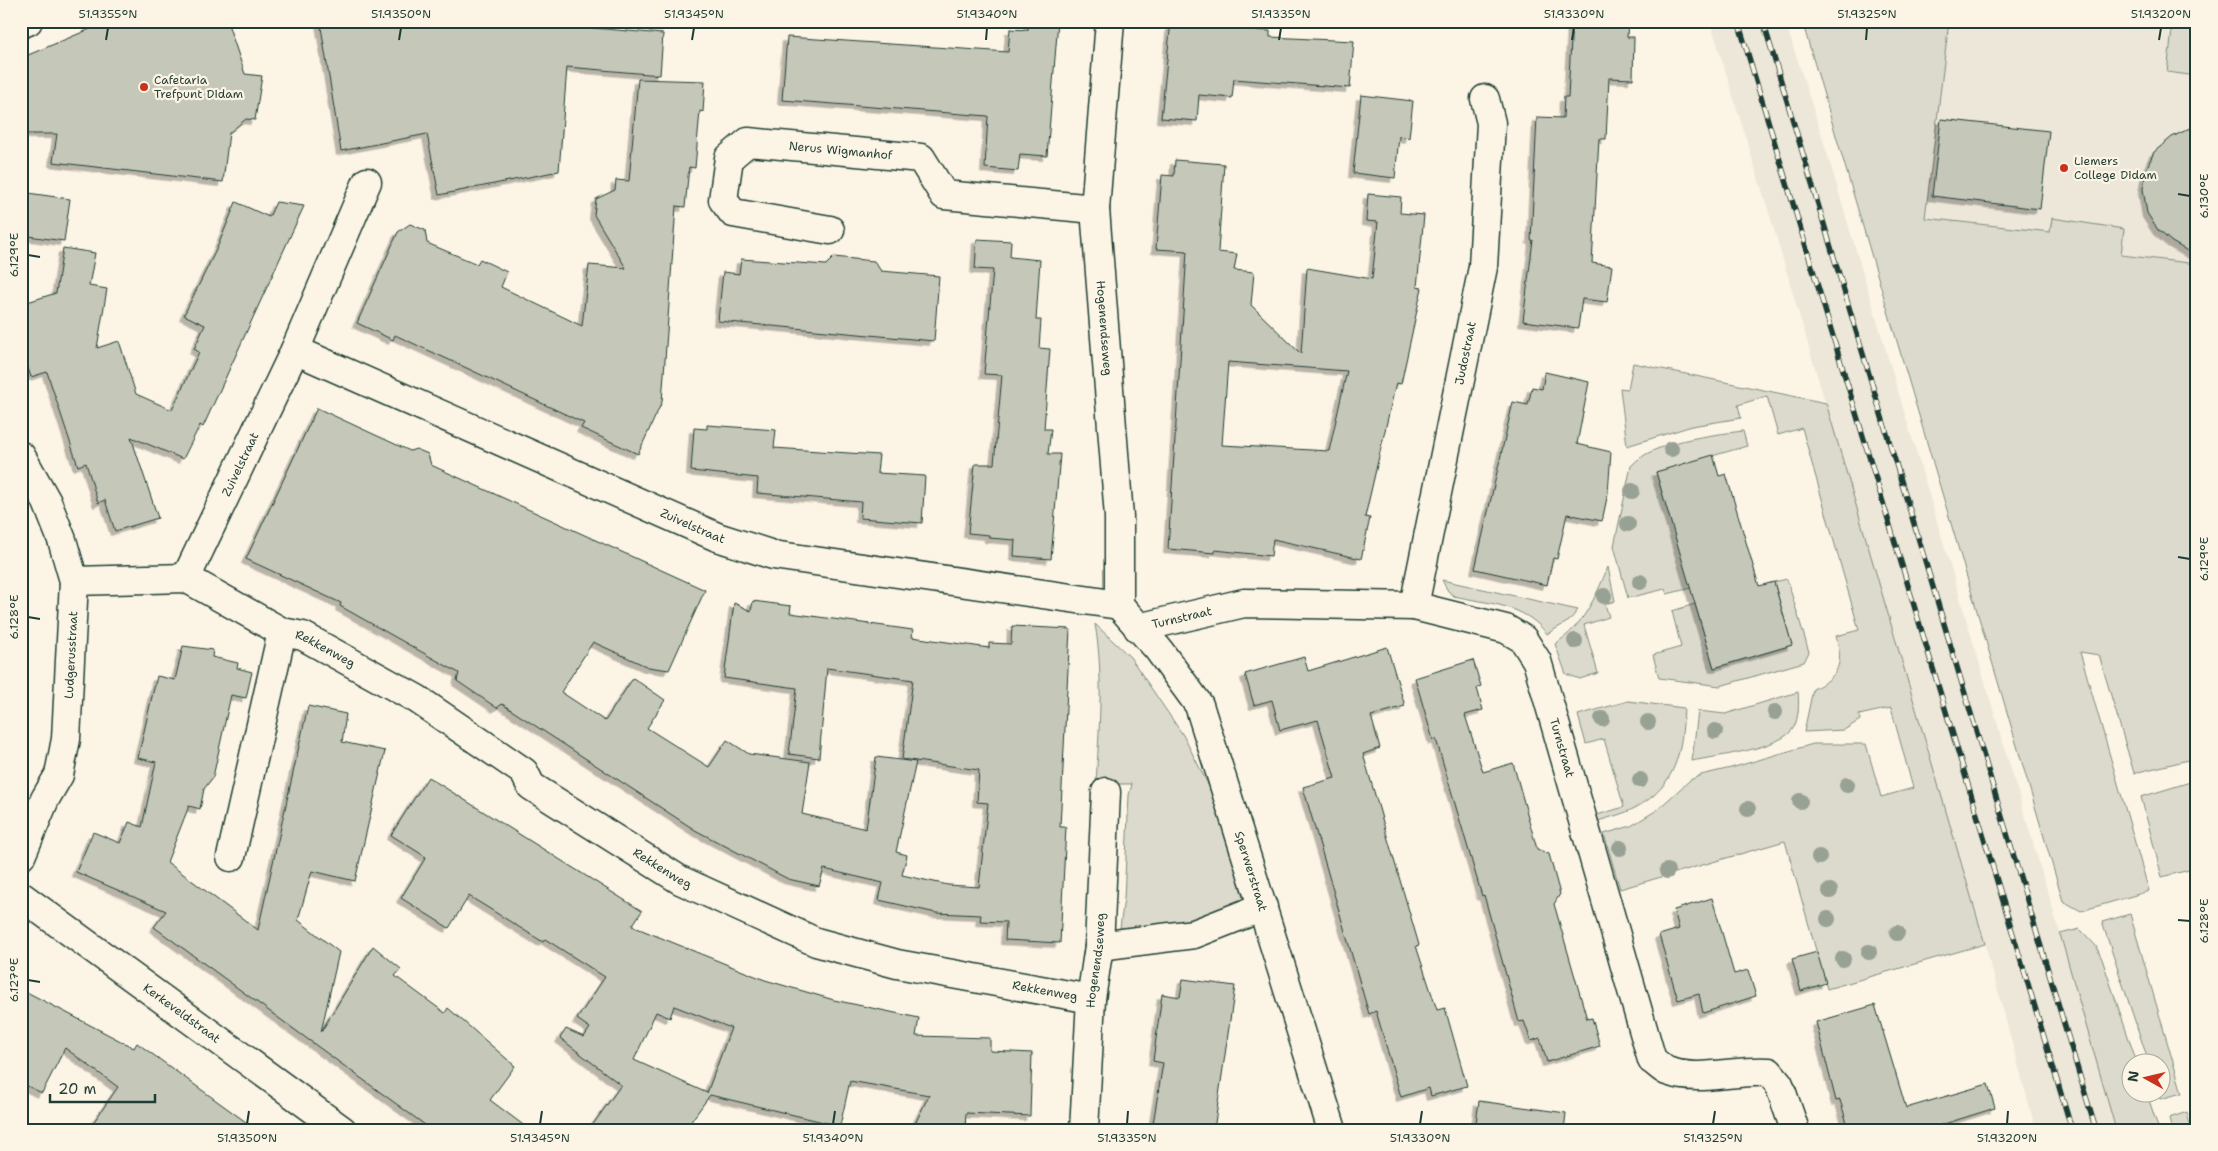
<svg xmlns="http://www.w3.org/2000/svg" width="2218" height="1151" viewBox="0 0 2218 1151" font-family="'Shantell Sans',sans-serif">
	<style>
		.built { fill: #ece7d8 }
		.green { fill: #dcdacc; stroke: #7e8c80 }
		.building { fill: #c5c7b9; stroke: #1f3d34; fill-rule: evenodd; filter: url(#shadow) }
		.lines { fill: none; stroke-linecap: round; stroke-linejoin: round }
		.minor-casing { stroke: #1f3d34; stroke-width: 31 }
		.minor { stroke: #fcf5e5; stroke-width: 28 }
		.rail-casing { stroke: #1f3d34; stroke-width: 5.5 }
		.rail { stroke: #fcf5e5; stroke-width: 4; stroke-dasharray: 11; stroke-linecap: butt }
		.tree { fill: #97a194 }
		.ticks { fill: none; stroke: #1f3d34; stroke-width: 2 }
		.poi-dot { fill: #c8321e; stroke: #fcf5e5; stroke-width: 2 }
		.labels { text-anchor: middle; stroke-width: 4.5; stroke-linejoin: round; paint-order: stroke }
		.poi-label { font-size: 12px; fill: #1f3d34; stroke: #fcf5e5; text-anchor: start }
		.street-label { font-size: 12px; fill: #1f3d34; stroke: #fcf5e5 }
		.neatline { fill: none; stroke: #1f3d34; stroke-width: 2 }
		.ticks-label { font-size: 12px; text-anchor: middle; fill: #1f3d34 }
	</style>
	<defs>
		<filter id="shadow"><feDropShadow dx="-4.5" dy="4.5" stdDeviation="0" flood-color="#0004"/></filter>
	</defs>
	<rect width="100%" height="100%" fill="#fcf5e5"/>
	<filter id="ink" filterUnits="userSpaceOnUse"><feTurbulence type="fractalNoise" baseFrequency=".02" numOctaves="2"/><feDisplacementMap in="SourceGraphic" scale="10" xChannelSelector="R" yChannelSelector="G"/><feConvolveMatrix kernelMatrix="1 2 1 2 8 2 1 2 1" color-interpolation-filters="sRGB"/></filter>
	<g filter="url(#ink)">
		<!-- built -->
		<path class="built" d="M1710 21H1785L1821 133 2060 933 2067 938 2126 1130H2036L1985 944 1776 236Z
			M1949 21H2197V264L2121 255 2123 229 2053 219 2050 232 1924 218Z"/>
		<!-- green -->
		<path class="green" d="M1802 21H1949L1925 218 2050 232 2052 218 2124 229 2121 255 2197 264V758L2134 773 2099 655 2080 652 2149 891 2081 911 2063 901Z
			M2173 22 2197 25V76L2167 72Z
			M1633 363 1826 403 1985 944 1827 989 1785 841 1620 889 1604 834 1631 826 1657 810 1690 780 1701 775 1731 768 1813 744H1866L1881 797 1913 788 1891 708 1859 715 1860 720 1844 730 1804 732 1813 689C1839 677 1844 664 1836 636L1859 630 1802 428 1778 435 1767 396 1738 405 1741 418 1692 426 1627 446 1620 388 1628 389Z
			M1743 431 1747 446 1656 472 1691 588 1667 594 1665 589 1628 598 1614 546 1631 466C1653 441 1711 435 1743 431Z
			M1608 567 1615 601 1605 604 1609 617 1584 625 1598 673 1580 679 1566 674 1555 644C1584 625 1595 598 1608 567Z
			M1787 579 1809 652 1804 662 1720 686 1659 678 1653 655 1681 647 1672 611 1695 604 1714 668 1792 645 1774 582Z
			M1442 580 1578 610 1569 621 1547 634C1524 604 1490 604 1454 596L1448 591Z
			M1095 624 1130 657 1183 735 1215 798 1229 841 1244 903C1205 918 1163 930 1120 928L1124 898 1129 795 1132 784H1096C1099 732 1104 676 1095 624Z
			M1798 692C1799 703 1799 717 1794 727 1783 749 1715 756 1692 761L1698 711 1725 714Z
			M1628 701 1684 708C1682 751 1677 786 1635 808 1624 814 1610 817 1598 821L1597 815 1624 807 1604 739 1586 744 1578 715Z
			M2197 780V868L2162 877 2141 797Z
			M2130 914 2182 1093 2160 1099 2158 1094H2160V1064L2149 1063 2102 922Z
			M2080 929 2096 946 2102 959 2137 1063 2130 1064V1094H2147L2159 1130H2116L2060 934Z
			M2187 1112 2190 1124 2197 1122V1130H2172L2169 1118Z"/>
		<!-- building -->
		<path class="building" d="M109 21H227L245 74 262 76 255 120 246 119 229 133 223 182 53 162 57 134H21V58Z
			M320 21H571L570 26 663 34 660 75 567 67 559 171 439 195 427 134 341 151Z
			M1028 21H1058L1047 156 1020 154 1018 171 985 168 988 116 782 100 787 37 1008 52 1010 29 1028 30Z
			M1171 21H1249V30L1270 31V37L1354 41 1350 88 1234 79 1232 98 1199 95 1197 121 1161 118Z
			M1572 21H1628L1627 37H1634L1633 79 1609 78 1606 139H1599L1592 263 1612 266 1607 302 1582 299 1578 328 1523 321 1533 240H1531L1537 117 1563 118 1564 97H1568Z
			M638 79 705 81 703 112 700 111 695 168 689 167 685 207 676 206 662 402 638 454 581 428 584 423 458 364 395 335 393 340 357 323 398 232 410 224 425 230 427 243 477 264 480 259 507 272 501 287 582 326 589 265 626 268 594 215 596 199 615 190 616 180 629 181Z
			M1361 95 1413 101 1409 138 1399 136 1395 178 1353 173Z
			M1941 119 2049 131 2040 209 1932 196Z
			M2197 125V223L2193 254 2172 242 2158 230 2147 213 2143 189 2146 170 2154 152 2172 137Z
			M1175 160 1224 164 1218 252 1237 254 1234 270 1254 272 1251 305 1301 354 1307 268 1372 279 1378 222 1366 221 1368 194 1401 197 1400 213 1424 215 1417 287 1422 288 1419 301 1401 384 1396 383 1365 517 1370 518 1361 559 1273 539 1271 556 1215 550V553L1168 549 1187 251 1156 249 1162 175 1174 176ZM1228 362 1347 371 1329 451 1222 445Z
			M21 192 70 199 64 241 21 235Z
			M236 202 269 217 276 202 304 206 203 427 200 425 183 459 131 437 158 518 115 531 105 500 98 503 86 463 78 466 47 372 31 377 21 347V304L56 293 63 248 95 253 89 286 107 289 97 348 119 341 136 394 172 410 199 352 194 349 205 325 184 315 217 248Z
			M977 239 1011 241 1010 257 1040 260 1036 320H1041L1039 348 1050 349 1044 429H1051L1048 454H1060L1051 559 1014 556 1015 540 989 538V535L968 533 975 464H994L1002 375 984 374 993 270 975 269Z
			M834 257 874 261 881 271 939 276 934 341 718 321 723 272 739 274 741 259 826 265Z
			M1545 372 1589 382 1577 444 1611 452 1608 493 1602 521 1567 514 1557 559 1553 558 1547 585 1475 569 1513 402 1528 405 1532 387 1542 389Z
			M317 408 410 451 416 449 428 454 431 465 705 590 669 670 648 667 593 642 561 692 605 721 633 678 665 700 647 728 709 767 727 740 749 754 810 762 802 814 866 829 876 757 916 762 896 852 907 855 902 875 948 885 979 887 988 803 977 802 979 770 902 759 913 680 827 668 819 758 789 754 797 688 724 678 734 603 751 611 753 601 791 606 790 613 913 630 912 637 989 648V643L1011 644 1012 626 1070 629 1060 827H1066L1060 943 1005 940 1006 922 980 921 981 915 936 913 879 900 883 883 824 869 819 886 788 879 695 830 502 704 497 708 457 681 459 673 340 606 341 603 246 559Z
			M707 425 776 430 774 448 879 455 877 473 925 476 922 523 860 518 861 502 757 493 758 478 691 471 694 428 707 429Z
			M1713 455 1719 476 1726 474 1759 586 1774 582 1792 645 1714 668 1656 472Z
			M183 646 213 650 212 657 238 663 237 668 252 672 246 698 231 695 213 777 204 789 200 809 189 806 167 862 258 930 308 706 346 714 342 742 385 751 355 881 312 871 298 920 339 952 321 1032 373 946 401 969 395 976 445 1013 448 1008 515 1066 490 1100 530 1130H432L154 927 166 911 76 872 93 832 120 843 129 822 142 827 156 762 138 758 150 705 157 676 175 680Z
			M1387 647 1405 706 1371 716 1380 748 1363 754 1419 945 1416 946 1437 1010 1445 1008 1467 1086 1431 1096 1429 1088 1401 1097 1376 1011 1369 1014 1303 787 1335 778 1318 720 1280 730 1272 700 1254 705 1245 674 1304 657 1308 671Z
			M1473 660 1481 686 1477 688 1483 710 1465 715 1483 772 1513 763 1537 849 1549 854 1560 894 1554 904 1587 1019 1592 1018 1600 1046 1547 1062 1540 1038 1531 1041 1524 1021 1519 1022 1484 895 1482 896 1436 739 1433 740 1415 678Z
			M428 777 642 911 632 926 765 980 834 1000 919 1018 916 1036 990 1038V1051L1032 1053 1030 1116 966 1113 965 1130H912L929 1095 850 1081 840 1126 710 1095 685 1130H589L621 1085 560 1038 566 1029 584 1037 590 1028 577 1019 605 977 545 939 543 942 469 896 449 928 401 898 426 857 391 835ZM674 1006 731 1028 707 1093 634 1060 656 1012 670 1018Z
			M1712 898 1734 974 1748 970 1756 996 1703 1013 1699 994 1678 1000 1659 935 1679 929 1674 910Z
			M1817 952 1826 983 1801 991 1792 959Z
			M1183 979 1235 986 1214 1130H1152L1163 1063 1153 1061 1162 994 1180 997Z
			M21 989 134 1048 137 1043 257 1130H88L118 1087 65 1048 42 1093 21 1083Z
			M1875 1005 1906 1108 1988 1084 1995 1108 1925 1130H1849L1840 1100 1836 1101 1816 1022Z
			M1479 1101 1566 1113 1564 1130H1475Z"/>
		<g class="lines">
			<defs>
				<g id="minor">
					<path id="s1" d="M1110 21 1095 209 1119 517V605L1158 649 1199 705 1332 1130"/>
					<path d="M21 24 28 21"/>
					<path id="s2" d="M830 230 733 213 723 200 729 158 748 142 921 158 944 195 1095 209"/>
					<path id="s3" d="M295 350 717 537 773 555 1119 605"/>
					<path d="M21 456 47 502 62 540 74 581 66 739 59 775 45 799 21 856"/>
					<path id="s4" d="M186 578 295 350 367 182"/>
					<path id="s5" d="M74 581 186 578 282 632 303 636 417 699 524 772 531 786 680 880 816 942 897 964 1091 999"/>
					<path id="s6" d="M1414 606 1483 267 1491 123 1485 99"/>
					<path id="s7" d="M1138 628 1244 603 1414 606 1506 629 1523 639 1537 661 1652 1060C1657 1063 1662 1069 1667 1071 1699 1083 1736 1069 1769 1072L1779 1084 1795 1130"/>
					<path d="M231 857 282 632"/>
					<path id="s8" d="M21 896 342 1130"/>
					<path d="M1099 946 1194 934 1263 907"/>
					<path id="s9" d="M1084 1130 1091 999 1099 946 1106 792"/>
				</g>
			</defs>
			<!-- minor casing -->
			<use href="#minor" class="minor-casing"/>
			<!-- minor -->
			<use href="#minor" class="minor"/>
			<defs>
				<path id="rail" d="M1738 21 2072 1130
					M1763 21 2096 1130"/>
			</defs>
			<!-- rail casing -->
			<use href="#rail" class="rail-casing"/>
			<!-- rail -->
			<use href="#rail" class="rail"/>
		</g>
		<!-- trees -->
		<g class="tree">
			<circle cx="1671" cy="449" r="8"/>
			<circle cx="1632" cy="491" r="8"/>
			<circle cx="1628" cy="524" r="8"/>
			<circle cx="1640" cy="582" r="8"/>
			<circle cx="1604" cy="596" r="8"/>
			<circle cx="1575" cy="641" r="8"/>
			<circle cx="1775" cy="712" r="8"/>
			<circle cx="1602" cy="719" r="8"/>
			<circle cx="1648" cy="722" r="8"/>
			<circle cx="1715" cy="731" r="8"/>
			<circle cx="1640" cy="780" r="8"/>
			<circle cx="1847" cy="785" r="8"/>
			<circle cx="1800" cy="801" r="8"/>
			<circle cx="1748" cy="809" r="8"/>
			<circle cx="1620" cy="848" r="8"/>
			<circle cx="1819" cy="857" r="8"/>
			<circle cx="1667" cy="871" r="8"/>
			<circle cx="1830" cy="891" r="8"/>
			<circle cx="1828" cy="919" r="8"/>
			<circle cx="1897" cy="933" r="8"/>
			<circle cx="1869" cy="952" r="8"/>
			<circle cx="1843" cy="959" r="8"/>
		</g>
	</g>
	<!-- ticks -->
	<path class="ticks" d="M106 40 108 28M399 40 401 28M692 40 694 28M986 40 987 28M1279 40 1281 28M1572 40 1574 28M1866 40 1867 28M2159 40 2161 28M2178 194 2190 196M28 255 40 257M2178 557 2190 559M28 617 40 619M2178 920 2190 921M28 980 40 982M247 1124 249 1111M540 1124 542 1111M833 1124 835 1111M1127 1124 1128 1111M1420 1124 1422 1111M1713 1124 1715 1111M2007 1124 2008 1111"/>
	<!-- markers -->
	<g class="poi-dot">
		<circle cx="144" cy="87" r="5"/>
		<circle cx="2064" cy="168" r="5"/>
	</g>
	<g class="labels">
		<!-- poi labels -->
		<g class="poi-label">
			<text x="154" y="84">Cafetaria<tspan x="154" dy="14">Trefpunt Didam</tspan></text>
			<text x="2074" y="165">Liemers<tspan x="2074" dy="14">College Didam</tspan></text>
		</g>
		<!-- street labels -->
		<g class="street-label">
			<text dy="4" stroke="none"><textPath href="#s2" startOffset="275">Nerus Wigmanhof</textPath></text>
			<text dy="4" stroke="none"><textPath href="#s1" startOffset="308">Hogenendseweg</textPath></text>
			<text dy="4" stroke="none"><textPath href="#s6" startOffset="258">Judostraat</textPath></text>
			<text dy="4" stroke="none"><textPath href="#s4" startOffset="126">Zuivelstraat</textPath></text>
			<text dy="4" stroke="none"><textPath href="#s3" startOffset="435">Zuivelstraat</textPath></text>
			<text dy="4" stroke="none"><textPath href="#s7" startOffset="45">Turnstraat</textPath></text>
			<text dy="4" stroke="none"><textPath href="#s5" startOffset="269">Rekkenweg</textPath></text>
			<text transform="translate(71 655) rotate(-87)" y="4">Ludgerusstraat</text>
			<text dy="4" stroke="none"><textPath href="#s7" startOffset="510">Turnstraat</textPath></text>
			<text dy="4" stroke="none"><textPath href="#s5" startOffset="674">Rekkenweg</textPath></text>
			<text dy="4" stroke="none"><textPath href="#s1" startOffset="888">Sperwerstraat</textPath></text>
			<text dy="4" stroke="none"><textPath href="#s9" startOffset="170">Hogenendseweg</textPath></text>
			<text dy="4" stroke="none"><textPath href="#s5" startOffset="1079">Rekkenweg</textPath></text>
			<text dy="4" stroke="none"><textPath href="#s8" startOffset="199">Kerkeveldstraat</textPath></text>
		</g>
	</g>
	<!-- margin -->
	<rect width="2218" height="1151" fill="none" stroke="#fcf5e5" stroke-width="55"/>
	<!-- north arrow -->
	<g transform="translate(2146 1078) rotate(278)"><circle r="24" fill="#fcf5e5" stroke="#a4ab9e"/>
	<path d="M0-4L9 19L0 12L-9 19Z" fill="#c8321e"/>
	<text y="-8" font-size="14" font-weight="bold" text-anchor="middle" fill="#1f3d34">N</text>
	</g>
	<!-- scale -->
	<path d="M50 1094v8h105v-8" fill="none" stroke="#1f3d34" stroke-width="2.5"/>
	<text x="58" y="1094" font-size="15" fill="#1f3d34" stroke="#fcf5e5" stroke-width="4" paint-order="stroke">20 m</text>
	<rect x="28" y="28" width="2162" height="1096" class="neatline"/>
	<g class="ticks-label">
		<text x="108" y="18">51.9355°N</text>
		<text x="401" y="18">51.9350°N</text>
		<text x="694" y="18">51.9345°N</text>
		<text x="987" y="18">51.9340°N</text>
		<text x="1281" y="18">51.9335°N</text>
		<text x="1574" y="18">51.9330°N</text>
		<text x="1867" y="18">51.9325°N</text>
		<text x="2161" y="18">51.9320°N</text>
		<text transform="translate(2204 196) rotate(-90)" y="4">6.130°E</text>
		<text transform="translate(14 255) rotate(-90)" y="4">6.129°E</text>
		<text transform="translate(2204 559) rotate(-90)" y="4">6.129°E</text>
		<text transform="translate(14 617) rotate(-90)" y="4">6.128°E</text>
		<text transform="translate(2204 921) rotate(-90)" y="4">6.128°E</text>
		<text transform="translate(14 980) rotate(-90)" y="4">6.127°E</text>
		<text x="247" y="1142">51.9350°N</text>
		<text x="540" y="1142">51.9345°N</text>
		<text x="833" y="1142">51.9340°N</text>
		<text x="1127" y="1142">51.9335°N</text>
		<text x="1420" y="1142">51.9330°N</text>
		<text x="1713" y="1142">51.9325°N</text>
		<text x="2007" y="1142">51.9320°N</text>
	</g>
</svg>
